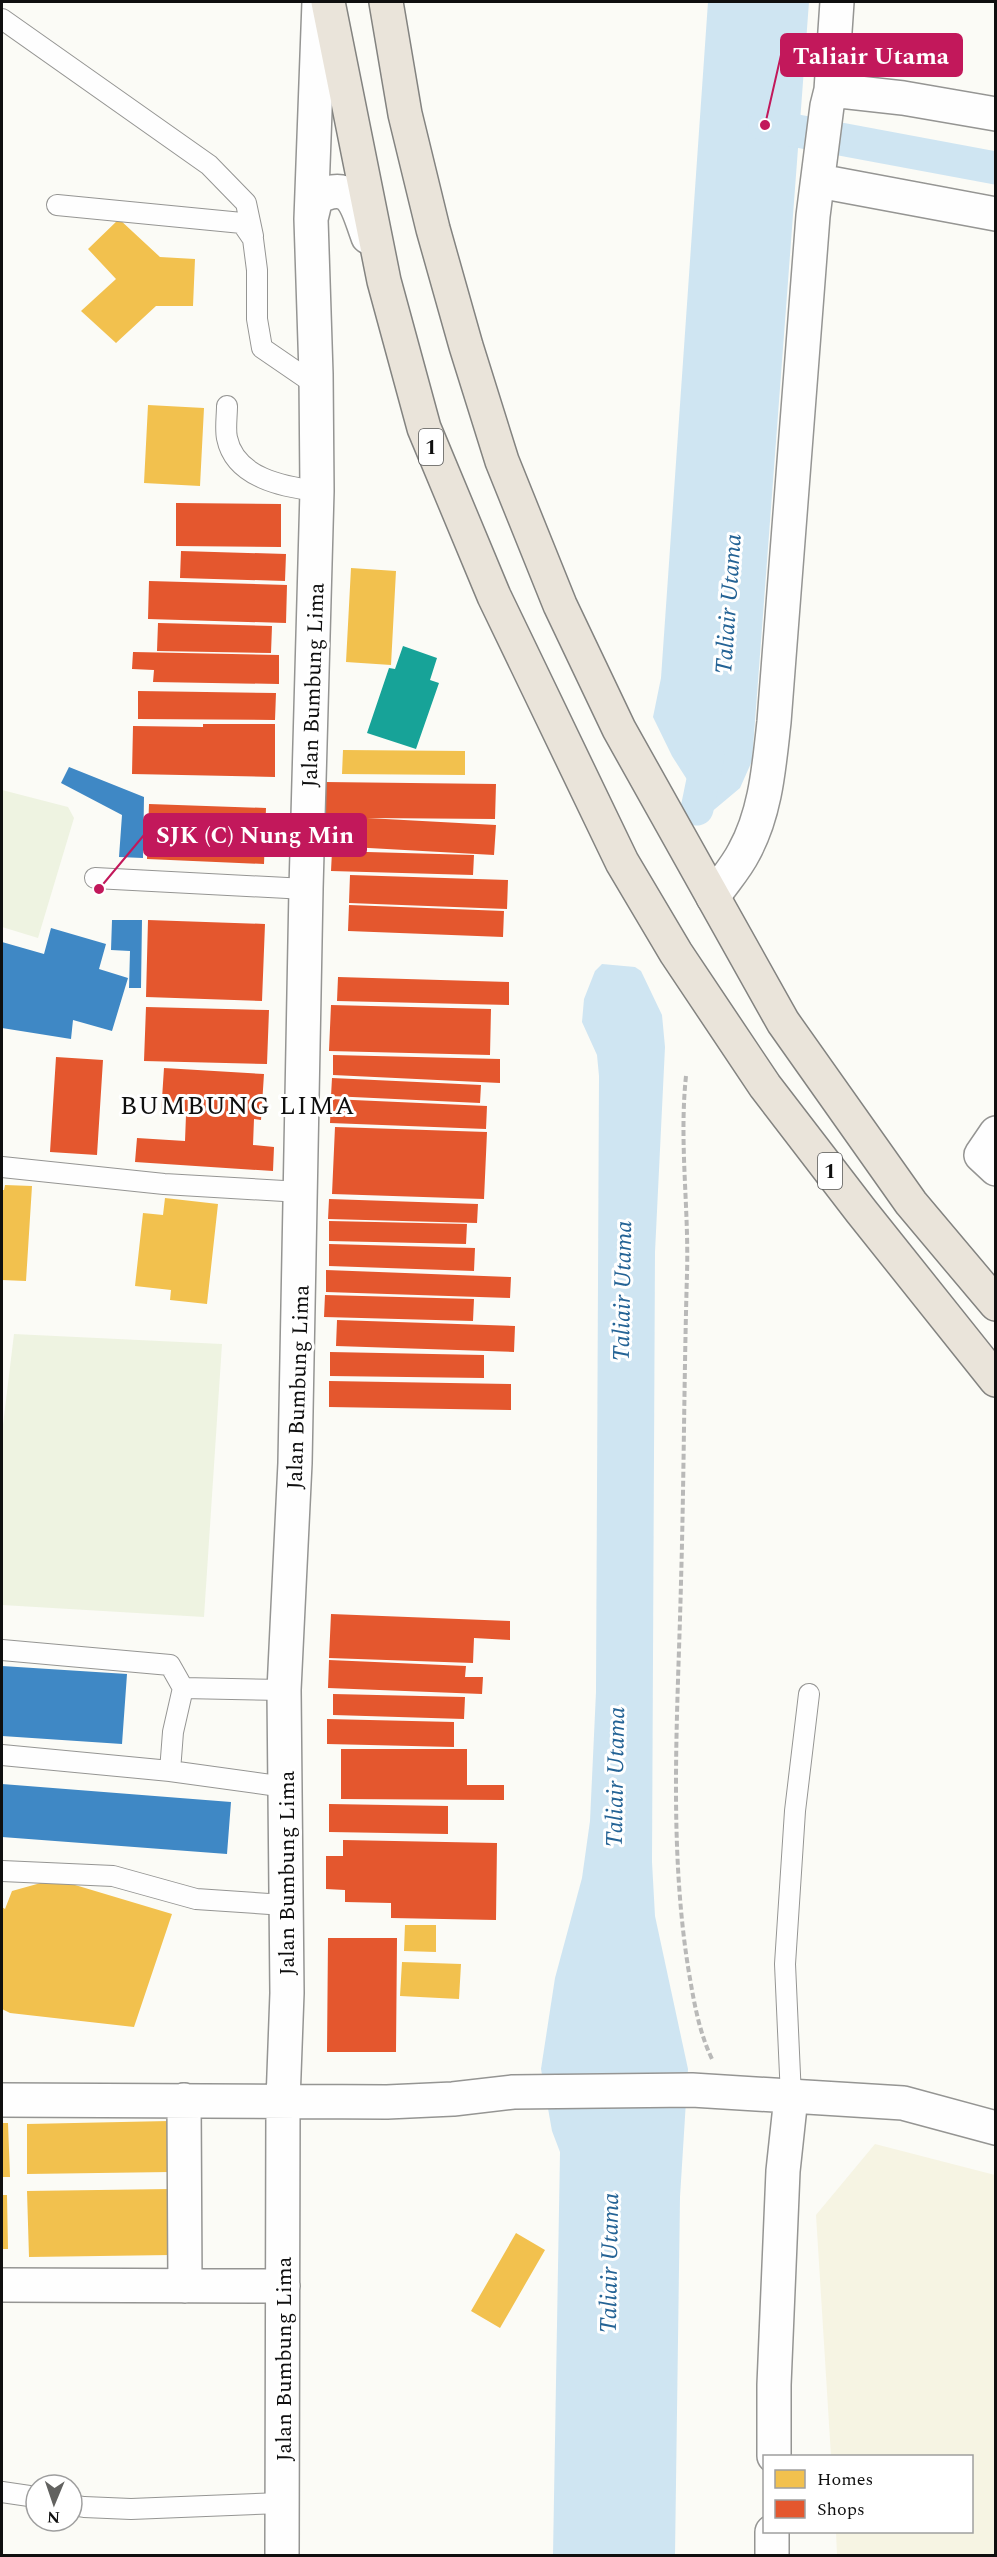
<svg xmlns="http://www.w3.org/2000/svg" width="997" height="2557" viewBox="0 0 997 2557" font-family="Spectral,serif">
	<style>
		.farmland { fill: #f6f4e3 }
		.pitch { fill: #eef3e1 }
		.water { fill: #cfe5f2 }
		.homes { fill: #f2c14e }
		.shops { fill: #e4572e }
		.schools { fill: #3f88c5 }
		.public { fill: #17a398 }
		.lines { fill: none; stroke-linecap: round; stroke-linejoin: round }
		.canal { stroke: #cfe5f2; stroke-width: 33 }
		.service-casing { stroke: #959593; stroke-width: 22 }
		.minor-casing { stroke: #959593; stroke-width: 36 }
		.trunk-casing { stroke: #838380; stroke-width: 36 }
		.path { stroke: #b9b9b8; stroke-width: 4; stroke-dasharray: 6 3; stroke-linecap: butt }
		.service { stroke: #fefefe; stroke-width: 20 }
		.minor { stroke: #fefefe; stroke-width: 33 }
		.trunk { stroke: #eae4da; stroke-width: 33 }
		.labels { text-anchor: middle; stroke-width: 6; stroke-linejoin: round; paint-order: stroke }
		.shield { fill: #fff; stroke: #575757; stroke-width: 1.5 }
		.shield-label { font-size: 21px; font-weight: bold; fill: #0f0f0f }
		.street-label { font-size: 22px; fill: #0f0f0f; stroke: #fff }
		.water-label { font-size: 24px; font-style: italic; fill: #246395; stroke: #fff }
		.quarter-label { font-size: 26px; letter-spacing: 1.5px; fill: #0f0f0f; stroke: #fff }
		.leader { fill: none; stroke: #c2185b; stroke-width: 2 }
		.callout-dot { fill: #c2185b; stroke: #fff; stroke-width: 2 }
		.callout { fill: #c2185b; stroke: #c2185b; stroke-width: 2 }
		.callout-label { font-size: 24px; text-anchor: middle; font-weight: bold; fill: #fff }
	</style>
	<rect width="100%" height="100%" fill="#fbfbf6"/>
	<!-- farmland -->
	<path class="farmland" d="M875 2144 995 2175V2555H837L836 2532H972V2456H831L816 2215Z"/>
	<!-- pitch -->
	<path class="pitch" d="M2 790 68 807 74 818 38 938 2 927Z
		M14 1334 222 1344 204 1617 2 1605V1433Z"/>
	<!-- water -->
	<path class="water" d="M708 2H809L752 761 740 788 709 814 672 756 653 717 661 678Z
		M602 964 635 967 641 971 662 1015 665 1047 655 1252 652 1862 655 1916 688 2069 680 2197 675 2555H553L560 2152 552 2131 541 2069 555 1978 582 1878 590 1821 596 1692 599 1076 597 1055 582 1022 584 999 595 971Z"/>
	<!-- homes -->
	<path class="homes" d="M119 219 160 257 195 259 193 306H156L116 343 81 311 116 279 88 249Z
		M148 405 204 408 200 486 144 483Z
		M351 568 396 571 391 665 346 662Z
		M343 750 465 751V775L342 774Z
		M5 1185 32 1186 26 1281 2 1280V1190H4Z
		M165 1198 218 1204 207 1304 170 1300 171 1290 135 1286 143 1213 163 1215Z
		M55 1879 172 1914 134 2027 10 2013 2 2009V1907L5 1909 12 1891Z
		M405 1925H436V1952L404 1951Z
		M402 1962 461 1964 459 1999 400 1996Z
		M169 2121 170 2172 27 2174V2124Z
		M2 2123H8L10 2177H2Z
		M170 2189 171 2255 29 2257 27 2191Z
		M2 2195H7L8 2249H2Z
		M516 2233 545 2250 500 2328 471 2311Z"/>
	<!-- shops -->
	<path class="shops" d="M176 503 281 504V547L176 546Z
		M181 551 286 554 285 581 180 578Z
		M149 581 287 585 286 623 148 619Z
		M158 623 272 626 271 653 157 651Z
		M133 652 279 655V684L153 682 154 670 132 669Z
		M138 691 276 693 275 720 138 719Z
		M203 724H275V777L132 774 133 726 203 727Z
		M325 782 496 784 495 819 367 818 496 825 494 855 351 847 353 818 325 817Z
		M149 804 266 808 264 864 147 859Z
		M332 851 474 855 473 875 331 871Z
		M350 875 508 880 507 909 349 903Z
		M349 905 504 911 503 937 348 931Z
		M148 920 265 924 262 1001 146 997Z
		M338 977 509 982V1005L337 1001Z
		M331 1005 491 1009 490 1055 329 1051Z
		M146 1007 269 1010 267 1064 144 1061Z
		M333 1055 500 1059V1083L333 1075Z
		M56 1057 103 1060 97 1155 50 1152Z
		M164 1068 264 1074 261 1120 254 1119 253 1145 274 1147 273 1171 135 1162 137 1138 185 1141 186 1115 161 1114Z
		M332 1078 481 1085 480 1103 331 1096Z
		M331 1099 487 1106 486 1129 330 1123Z
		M335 1127 487 1132 484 1199 332 1194Z
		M329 1199 478 1204 477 1223 328 1219Z
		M329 1221 467 1224 466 1244 329 1241Z
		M329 1244 475 1248 474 1271 329 1266Z
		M326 1270 511 1277 510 1298 326 1292Z
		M325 1295 474 1299 473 1321 324 1317Z
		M337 1320 515 1326 514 1352 336 1346Z
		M330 1352 484 1355V1378L330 1376Z
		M329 1381 511 1384V1410L329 1407Z
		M331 1614 510 1621V1640L474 1638 473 1663 329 1658Z
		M329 1660 466 1666 465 1677H483L482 1694 328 1688Z
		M333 1694 465 1697 464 1719 333 1715Z
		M327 1719 454 1722V1747L327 1744Z
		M341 1749H467V1785H504V1800L341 1799Z
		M329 1804 448 1806V1834L329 1832Z
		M343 1840 497 1843 496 1920 391 1918V1903L345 1902V1890L326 1889V1856H343Z
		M328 1938H397L396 2052H327Z"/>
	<!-- schools -->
	<path class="schools" d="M69 767 144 797 143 858 119 857 122 815 61 783Z
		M112 920H142L141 988H129L130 951 111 950Z
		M51 928 106 944 99 969 128 978 112 1031 73 1020 71 1039 2 1028V942L44 954Z
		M2 1666 127 1674 122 1744 2 1736Z
		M2 1784 231 1802 227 1854 2 1837Z"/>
	<!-- public -->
	<path class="public" d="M403 646 437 658 430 680 439 683 416 749 367 733 389 668 395 669Z"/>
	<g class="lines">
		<!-- canal -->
		<path class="canal" d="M765 125 996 168
			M697 809 708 756"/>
		<defs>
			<path id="service" d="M2 19 209 165 246 203 253 236
				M57 205 242 223 253 239 257 270V319L262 348 316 385
				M227 406C227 416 225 429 227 438 235 478 284 487 317 491
				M95 878 306 889
				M2 1167 164 1184 301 1192
				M2 1650 170 1665 183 1688
				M284 1690 183 1688 173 1732 170 1771 285 1787
				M2 1755 170 1771
				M2 1871 113 1876 196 1899 285 1905
				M791 2097 785 1964 795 1811 809 1694
				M2 2492 36 2497
				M72 2505 84 2507 131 2509 282 2503"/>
			<path id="minor" d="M831 90 903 98 996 114
				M819 181 996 214
				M311 219 316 198C354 178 357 208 368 237
				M713 897C723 882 736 868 744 852 766 812 769 766 774 722L813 216 827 106 831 90 837 2
				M996 1133 981 1155 996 1169
				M2 2100 387 2102 453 2099 513 2092 692 2090 903 2103 996 2128
				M184 2100 185 2286
				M2 2285 283 2286
				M774 2456V2385L783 2171 791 2097
				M772 2532V2556
				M282 2556 283 2101 287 1993 284 1690 295 1463 306 889 317 491 316 374 311 219 319 2"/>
			<path id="trunk" d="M328 2 384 281 424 428 494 596 622 862 676 953 765 1086 861 1211 996 1380
				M386 2 405 114 433 229 466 346 502 461 560 605 619 729 783 1022 911 1203 996 1304"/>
		</defs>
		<!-- service casing -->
		<use href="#service" class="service-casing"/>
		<!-- minor casing -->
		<use href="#minor" class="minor-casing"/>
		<!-- trunk casing -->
		<use href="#trunk" class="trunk-casing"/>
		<!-- path -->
		<path class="path" d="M686 1076C679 1142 689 1208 687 1274 684 1377 684 1479 681 1582 678 1710 668 1846 689 1973 694 2002 699 2032 712 2059"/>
		<!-- service -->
		<use href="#service" class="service"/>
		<!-- minor -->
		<use href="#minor" class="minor"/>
		<!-- trunk -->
		<use href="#trunk" class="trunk"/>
	</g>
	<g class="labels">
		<!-- shield labels -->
		<g class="shield">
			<rect x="419" y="429" width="24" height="36" rx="4.5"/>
			<rect x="818" y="1153" width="24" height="36" rx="4.5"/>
		</g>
		<g class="shield-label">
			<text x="431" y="454">1</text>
			<text x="830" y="1178">1</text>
		</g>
		<!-- street labels -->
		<g class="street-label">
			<text transform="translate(312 685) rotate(-88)" y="8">Jalan Bumbung Lima</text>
			<text transform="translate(297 1387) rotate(-88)" y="8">Jalan Bumbung Lima</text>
			<text transform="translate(286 1873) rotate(-90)" y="8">Jalan Bumbung Lima</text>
			<text transform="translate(283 2359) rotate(-90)" y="8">Jalan Bumbung Lima</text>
		</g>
		<!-- water labels -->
		<g class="water-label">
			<text transform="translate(728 604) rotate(-86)" y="8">Taliair Utama</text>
			<text transform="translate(622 1291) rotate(-89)" y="8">Taliair Utama</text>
			<text transform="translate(615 1777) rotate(-89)" y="8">Taliair Utama</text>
			<text transform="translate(609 2263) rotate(-89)" y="8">Taliair Utama</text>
		</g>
		<!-- quarter labels -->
		<g class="quarter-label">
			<text x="238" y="1114">BUMBUNG LIMA</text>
		</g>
	</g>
	<!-- callouts -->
	<path class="leader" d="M765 125L781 55M99 889L144 835"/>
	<g class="callout-dot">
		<circle cx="765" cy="125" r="6"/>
		<circle cx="99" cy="889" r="6"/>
	</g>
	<g class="callout">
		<rect x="781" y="34" width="181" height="42" rx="6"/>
		<rect x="144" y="814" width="222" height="42" rx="6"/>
	</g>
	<g class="callout-label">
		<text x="871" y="64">Taliair Utama</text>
		<text x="255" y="843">SJK (C) Nung Min</text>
	</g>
	<!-- border -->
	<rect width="997" height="2557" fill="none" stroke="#0f0f0f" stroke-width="6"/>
	<!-- legend -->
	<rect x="763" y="2455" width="210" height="78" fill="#ffffff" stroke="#9f9f9f" stroke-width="1.5"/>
	<rect x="775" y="2470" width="30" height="18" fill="#f2c14e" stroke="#9f9f9f" stroke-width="1.5"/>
	<text x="817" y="2485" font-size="18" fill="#0f0f0f">Homes</text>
	<rect x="775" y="2500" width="30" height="18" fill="#e4572e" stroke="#9f9f9f" stroke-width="1.5"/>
	<text x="817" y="2515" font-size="18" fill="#0f0f0f">Shops</text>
	<!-- north arrow -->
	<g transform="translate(54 2503) rotate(182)"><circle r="28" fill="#ffffff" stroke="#9f9f9f" stroke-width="1.5"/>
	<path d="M0-4.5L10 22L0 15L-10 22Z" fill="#626260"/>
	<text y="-9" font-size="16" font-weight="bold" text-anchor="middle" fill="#0f0f0f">N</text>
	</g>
</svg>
